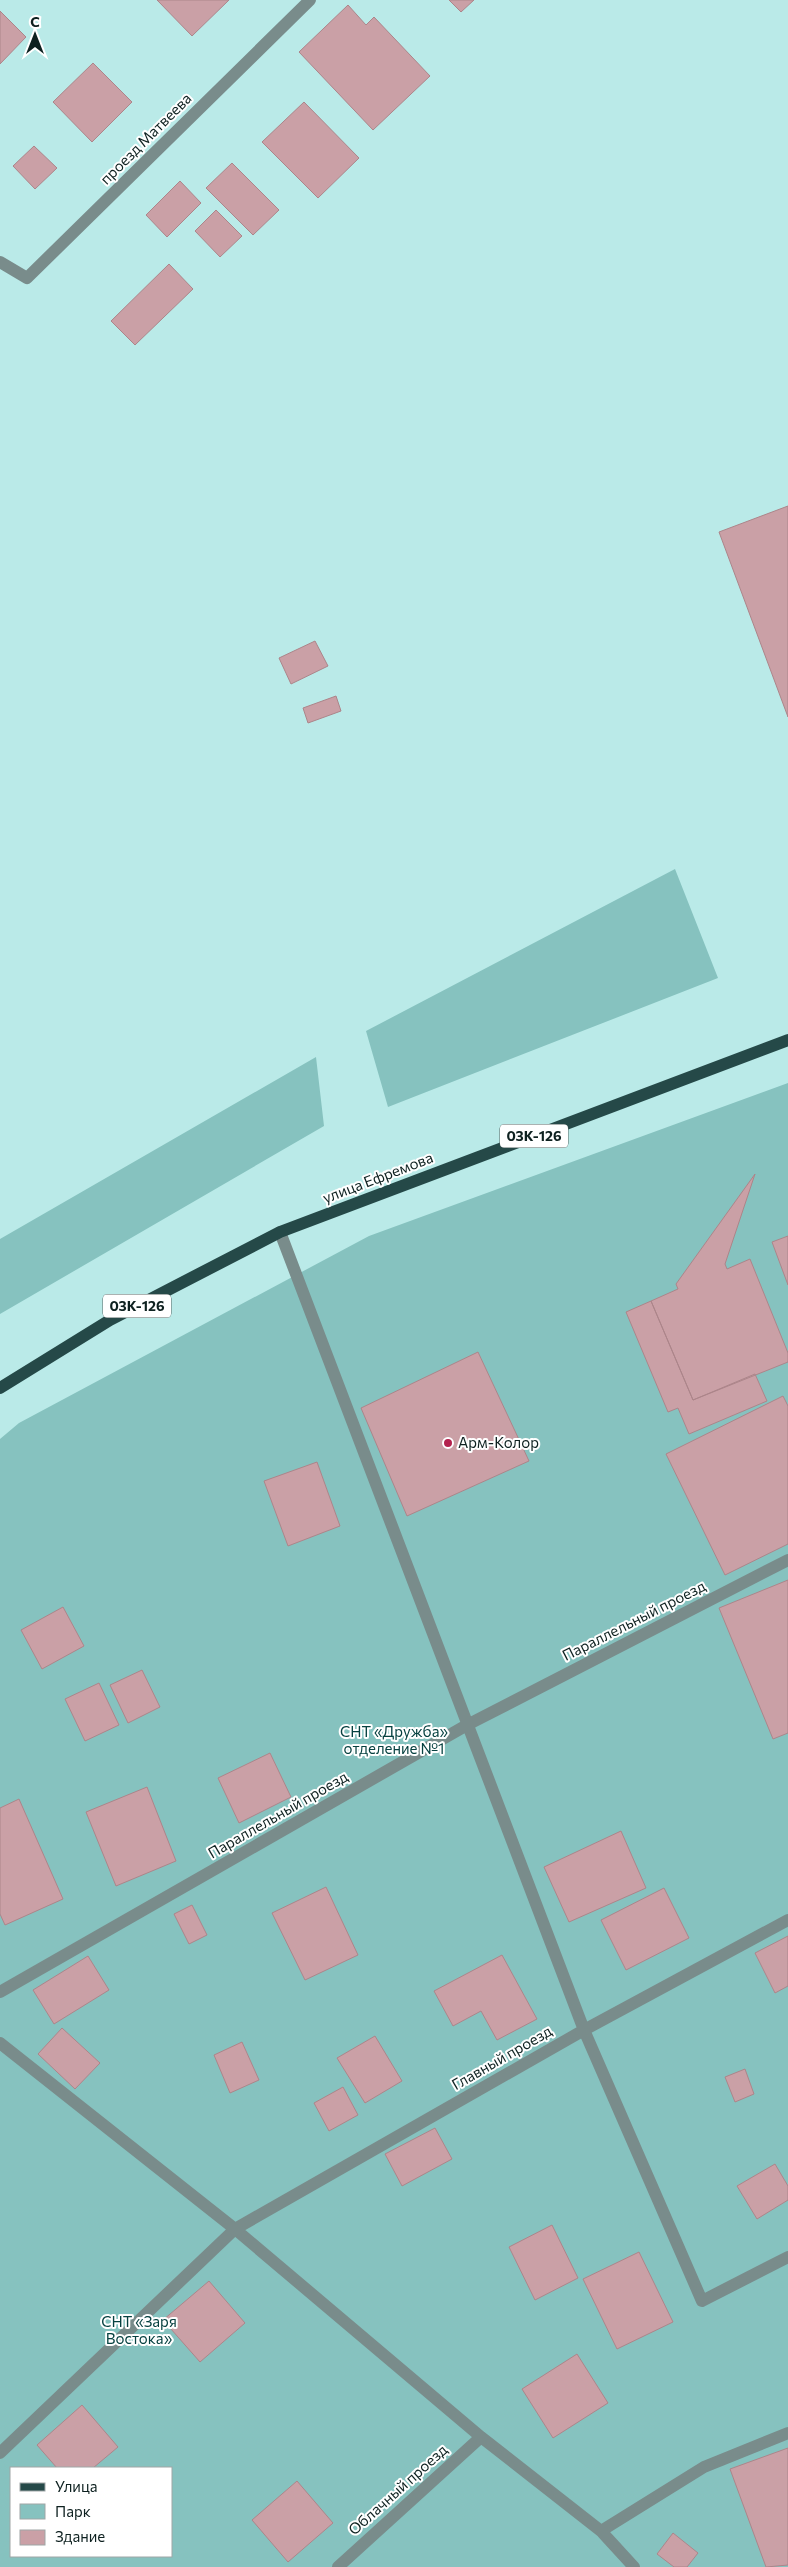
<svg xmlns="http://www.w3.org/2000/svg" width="788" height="2567" viewBox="0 0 788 2567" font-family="Commissioner,sans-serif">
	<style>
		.green { fill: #86c2bf; fill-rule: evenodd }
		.building { fill: #caa0a6; stroke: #ac858a }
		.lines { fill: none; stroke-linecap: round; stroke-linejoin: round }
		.minor { stroke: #798c8b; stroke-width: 12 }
		.major { stroke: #254948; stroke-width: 12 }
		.poi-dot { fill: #b3224e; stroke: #fff; stroke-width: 2 }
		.labels { text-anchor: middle; stroke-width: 4; stroke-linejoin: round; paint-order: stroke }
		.shield { fill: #fff; stroke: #566463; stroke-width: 1 }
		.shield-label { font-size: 14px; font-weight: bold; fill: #0e2120 }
		.street-label { font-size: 15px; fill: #0e2120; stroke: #fff }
		.poi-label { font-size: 15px; fill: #0e2120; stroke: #fff; text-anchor: start }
		.park-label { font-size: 15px; fill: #064140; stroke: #fff }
	</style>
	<rect width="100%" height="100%" fill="#baeae8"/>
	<!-- green -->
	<path class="green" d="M675 869 718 978 388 1107 366 1031Z
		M316 1057 324 1126 0 1314V1239Z
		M788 1083V2567H0V1439L19 1423 369 1236ZM11 2468H171V2556H11Z"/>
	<!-- building -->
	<path class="building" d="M157 0H229L192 36Z
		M449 0H474L461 12Z
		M348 5 366 25 374 17 430 76 373 130 299 52Z
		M0 11 26 37 0 64Z
		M93 63 132 102 92 142 53 102Z
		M304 102 359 158 318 198 262 142Z
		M34 146 57 168 35 189 13 166Z
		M232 163 279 210 253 235 206 188Z
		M180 181 201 203 167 237 146 215Z
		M216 210 242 236 220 257 195 231Z
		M169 264 193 289 135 345 111 321Z
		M788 506V717L719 532Z
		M315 641 328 666 291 684 279 658Z
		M336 696 341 711 308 723 303 708Z
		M755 1174 725 1264 727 1269 750 1259 788 1353V1362L693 1400 651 1301 678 1289 676 1284Z
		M788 1236V1285L772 1242Z
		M651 1301 693 1400 755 1374 767 1401 689 1434 678 1408 668 1412 626 1312Z
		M478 1352 529 1461 407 1516 361 1408Z
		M783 1396 788 1406V1544L725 1575 666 1454Z
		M317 1462 340 1526 288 1546 264 1481Z
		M788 1580V1733L773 1739 719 1608Z
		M63 1607 84 1646 42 1669 21 1630Z
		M142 1670 160 1707 128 1723 110 1685Z
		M99 1683 119 1725 85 1741 65 1699Z
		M270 1753 291 1797 239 1823 218 1778Z
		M147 1787 176 1861 116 1886 86 1812Z
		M19 1799 63 1899 5 1925 0 1914V1808Z
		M621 1831 646 1888 569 1922 544 1867Z
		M326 1887 358 1955 305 1980 272 1913Z
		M664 1888 689 1938 626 1970 601 1920Z
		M192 1905 207 1935 189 1944 174 1914Z
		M788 1936V1986L775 1993 755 1953Z
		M502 1955 537 2019 497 2040 481 2011 453 2026 434 1991Z
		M88 1956 109 1990 54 2024 33 1990Z
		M62 2028 100 2063 75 2089 38 2054Z
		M375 2036 402 2081 365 2103 337 2058Z
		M242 2042 259 2080 230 2093 214 2055Z
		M745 2069 754 2094 735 2102 725 2077Z
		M343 2087 358 2115 329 2131 314 2103Z
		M435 2128 452 2159 402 2186 385 2154Z
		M775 2164 788 2186V2200L757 2219 737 2186Z
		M552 2225 578 2278 535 2300 509 2247Z
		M639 2252 673 2322 617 2349 583 2279Z
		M209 2281 245 2323 200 2362 163 2320Z
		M577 2354 608 2403 553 2438 522 2389Z
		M82 2405 118 2447 93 2468H57L37 2445Z
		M788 2448V2565L766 2567 730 2469Z
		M297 2481 333 2523 288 2562 252 2520Z
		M673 2533 698 2553 687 2567H674L657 2554Z"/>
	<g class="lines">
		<!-- minor -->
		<path class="minor" d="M0 262 27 278 310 0
			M280 1232 584 2030 702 2301 788 2257
			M0 1992 467 1725 788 1560
			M0 2043 235 2229 481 2437 601 2531 634 2567
			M0 2453 235 2229 584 2030 788 1920
			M601 2531 704 2467 788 2433
			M338 2567 481 2437"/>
		<!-- major -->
		<path class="major" d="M0 1388 110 1320 280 1232 788 1040"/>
	</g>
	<!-- markers -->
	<circle class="poi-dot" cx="448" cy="1443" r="5"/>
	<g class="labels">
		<!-- shield labels -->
		<g class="shield">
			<rect x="500" y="1124.5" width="68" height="23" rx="4"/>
			<rect x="103" y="1294.5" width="68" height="23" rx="4"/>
		</g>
		<g class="shield-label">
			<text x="534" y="1141">03К-126</text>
			<text x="137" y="1311">03К-126</text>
		</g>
		<!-- street labels -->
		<g class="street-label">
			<text transform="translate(146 139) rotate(-45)" y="5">проезд Матвеева</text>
			<text transform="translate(378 1178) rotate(-21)" y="5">улица Ефремова</text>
			<text transform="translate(634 1621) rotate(-27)" y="5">Параллельный проезд</text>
			<text transform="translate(278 1815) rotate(-30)" y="5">Параллельный проезд</text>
			<text transform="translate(502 2058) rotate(-30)" y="5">Главный проезд</text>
			<text transform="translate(398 2490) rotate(-42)" y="5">Облачный проезд</text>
		</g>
		<!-- poi labels -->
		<g class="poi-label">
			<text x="458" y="1448">Арм-Колор</text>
		</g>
		<!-- park labels -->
		<g class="park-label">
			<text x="394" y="1737">СНТ «Дружба»<tspan x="394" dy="17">отделение №1</tspan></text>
			<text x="139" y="2327">СНТ «Заря<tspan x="139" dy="17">Востока»</tspan></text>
		</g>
	</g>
	<!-- legend -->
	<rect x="10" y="2467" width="162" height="90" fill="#ffffff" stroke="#9fa6a6"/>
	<rect x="20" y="2483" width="25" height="8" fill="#254948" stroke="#9fa6a6"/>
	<text x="55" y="2492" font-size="15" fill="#0e2120">Улица</text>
	<rect x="20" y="2504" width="25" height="15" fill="#86c2bf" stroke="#9fa6a6"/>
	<text x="55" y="2517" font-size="15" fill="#0e2120">Парк</text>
	<rect x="20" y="2530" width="25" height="15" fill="#caa0a6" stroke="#9fa6a6"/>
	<text x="55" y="2542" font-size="15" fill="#0e2120">Здание</text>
	<!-- north arrow -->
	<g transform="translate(35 35)" stroke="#ffffff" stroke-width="4" paint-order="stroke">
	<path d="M0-4L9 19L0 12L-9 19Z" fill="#0e2120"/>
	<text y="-8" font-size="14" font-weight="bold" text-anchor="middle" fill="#0e2120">С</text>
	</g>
</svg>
